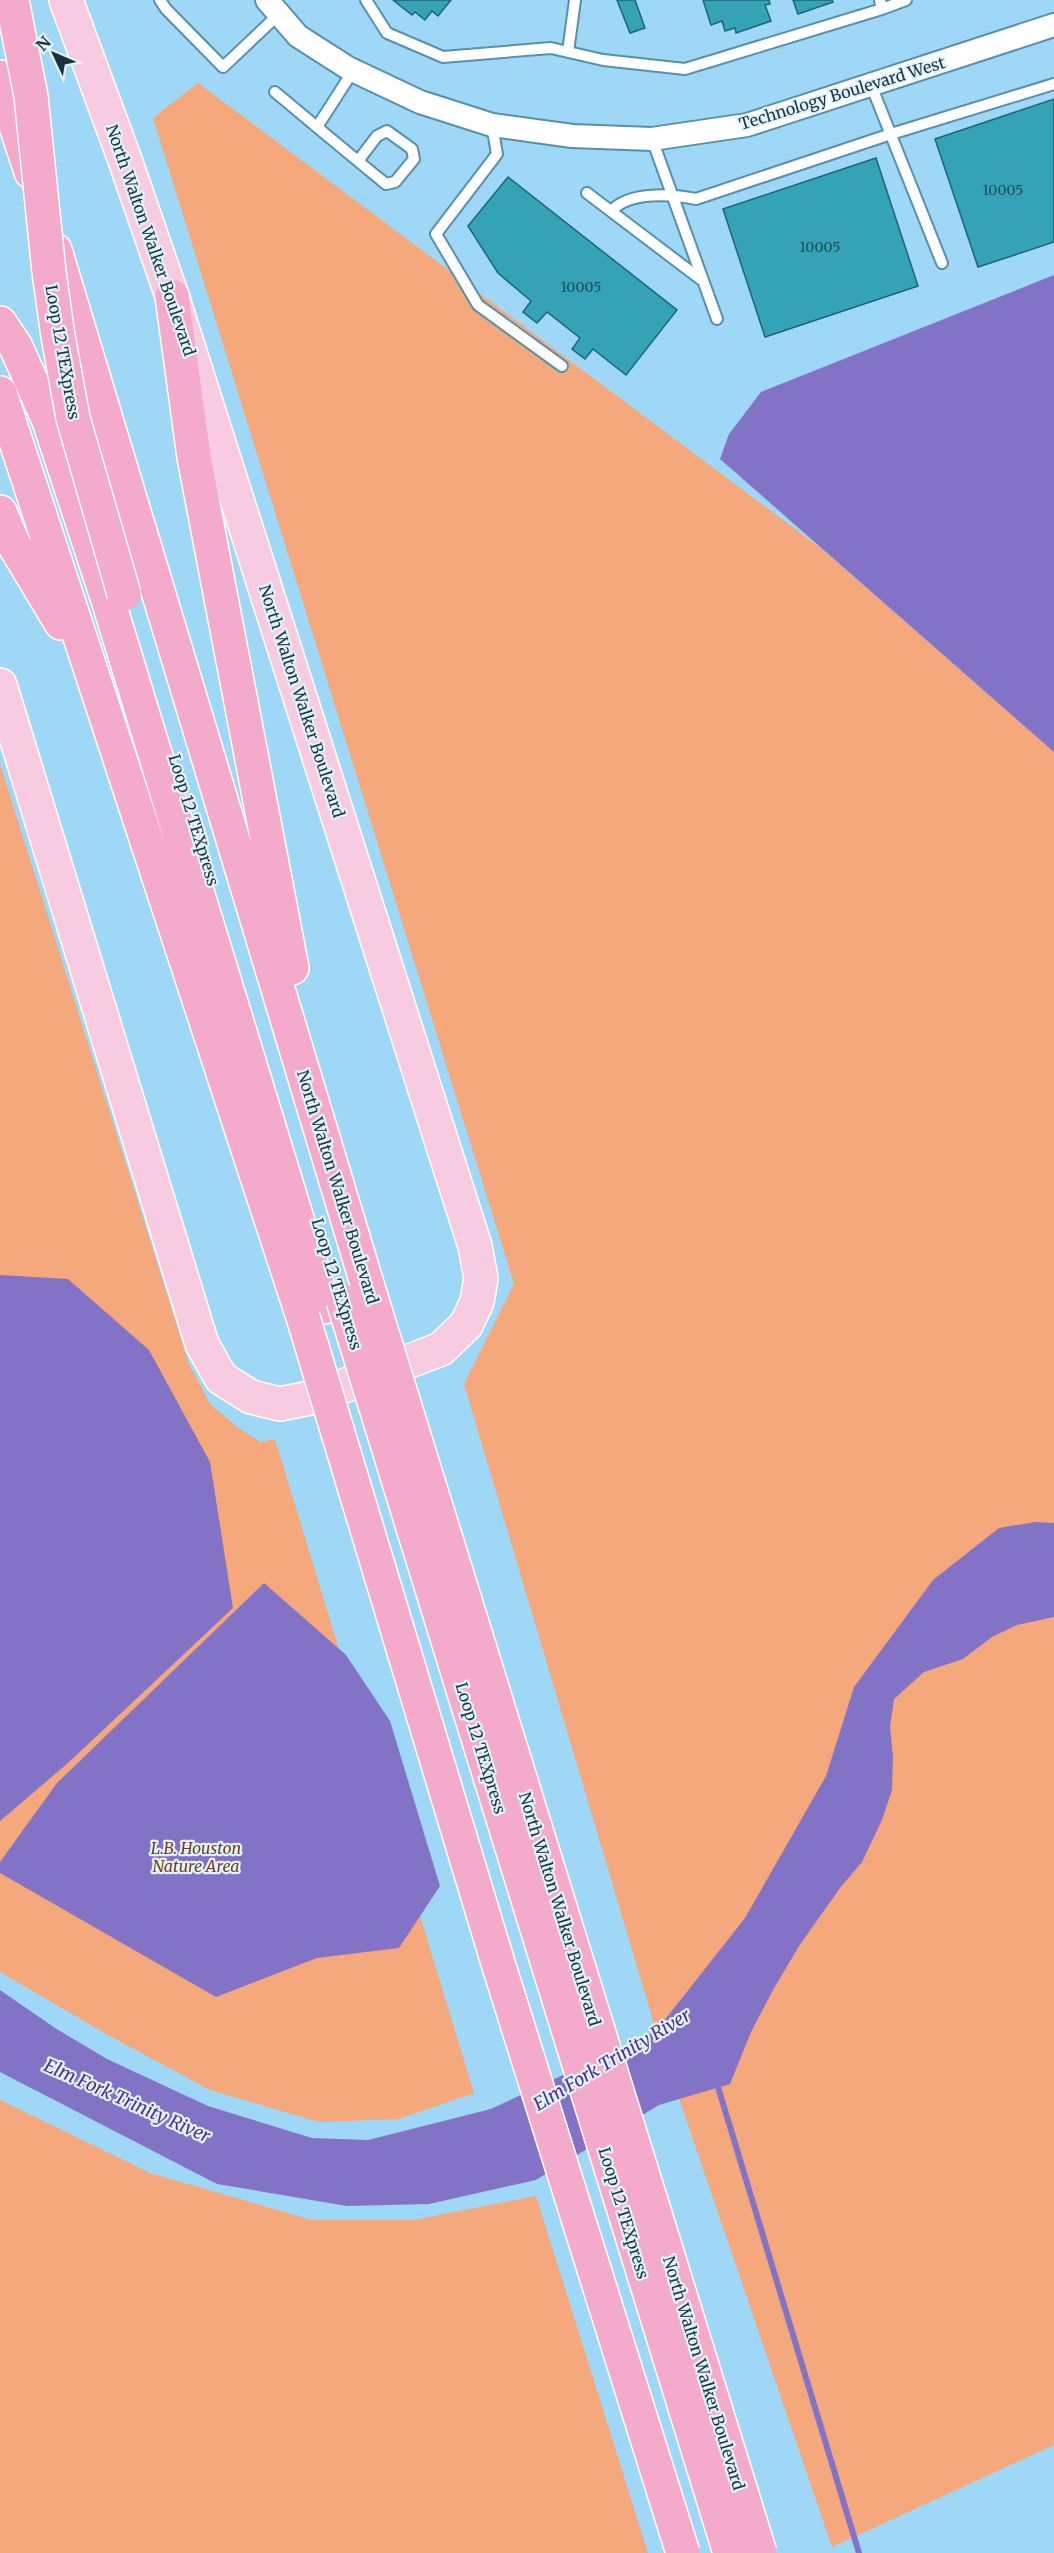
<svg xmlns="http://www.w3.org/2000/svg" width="1054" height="2553" viewBox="0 0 1054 2553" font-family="Merriweather,serif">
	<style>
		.green { fill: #f4a87c }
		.water { fill: #8373c7 }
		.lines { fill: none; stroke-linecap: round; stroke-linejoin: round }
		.stream { stroke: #8373c7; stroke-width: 6 }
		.building { fill: #35a3b6; stroke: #1a6672; stroke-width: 1.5 }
		.service-casing { stroke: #5790ac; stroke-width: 14 }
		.minor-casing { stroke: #5790ac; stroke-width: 26 }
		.primary-casing { stroke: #fff; stroke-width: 36 }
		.motorway-casing { stroke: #fff; stroke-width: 36 }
		.service { stroke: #fff; stroke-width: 10 }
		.minor { stroke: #fff; stroke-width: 22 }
		.primary { stroke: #f8cce0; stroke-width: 33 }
		.motorway { stroke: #f4aacb; stroke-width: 33 }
		.motorway-bridge-casing { stroke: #fff; stroke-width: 36; stroke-linecap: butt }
		.motorway-bridge { stroke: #f4aacb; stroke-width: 33 }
		.labels { text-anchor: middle; stroke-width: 4.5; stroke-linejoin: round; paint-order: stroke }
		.number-label { font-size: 14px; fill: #214e5c }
		.street-label { font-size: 16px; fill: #1a323e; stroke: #e2f3fc }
		.park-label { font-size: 16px; font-style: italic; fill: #753d18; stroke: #e2f3fc }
		.water-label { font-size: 18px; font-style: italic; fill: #4a2d91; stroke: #e2f3fc }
	</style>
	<rect width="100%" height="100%" fill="#9ed8f6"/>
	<!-- green -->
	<path class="green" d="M198 83 822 549 1054 752V1572L876 1700 1054 1580V2445L832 2547 657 2034 464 1384 514 1284 153 118Z
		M0 764 189 1364 210 1404 237 1427 260 1442 275 1439 474 2093 399 2119 319 2122 210 2090 108 2035 0 1972Z
		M0 2100 150 2173 312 2220H414L536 2196 648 2553H0Z"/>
	<!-- water -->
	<path class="water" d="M1054 275V752L720 459 729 434 761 392Z
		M0 1275 68 1279 149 1350 210 1462 233 1608 68 1763 0 1821Z
		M1035 1522 1054 1523V1617L1017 1625 992 1637 963 1659 924 1672 894 1699 890 1727 893 1756 892 1790 882 1820 862 1862 840 1888 799 1946 773 1990 751 2032 730 2084 659 2105 536 2180 429 2204 347 2206 217 2184 0 2072V1990L55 2028 107 2059 208 2106 312 2138 368 2140 491 2109 656 2031 745 1918 826 1776 854 1687 933 1580 999 1528Z
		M264 1583 346 1655 390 1721 440 1886 399 1948 317 1958 216 1997 0 1873V1862L57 1783Z"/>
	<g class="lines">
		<!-- stream -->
		<path class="stream" d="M718 2080V2087L859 2553"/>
	</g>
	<!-- building -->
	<path class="building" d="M393 0H451L438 16 432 11 425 20 415 12 412 15Z
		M617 0H635L645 28 630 33Z
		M703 0H769L770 4 765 5 771 21 736 33 735 28 725 31 722 21 711 25Z
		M793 0H832L833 2 798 14Z
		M1054 99V242L978 267 935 139Z
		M876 158 918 286 765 337 723 209Z
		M508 177 677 310 626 375 593 349 585 359 572 349 580 338 547 312 537 323 523 312 531 301 498 273 468 226Z"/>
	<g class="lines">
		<defs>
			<path id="service" d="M160 0 166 9 223 67 279 14
				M366 0 387 33 443 57 551 48 603 60 685 69 882 9
				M880 0 882 9 906 0
				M568 52 575 0
				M871 85 942 263
				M275 92C312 123 349 154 386 184L395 182 414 159 412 149 387 131 377 136 358 161
				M492 125 497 154 436 234 478 305 562 366
				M317 127 353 71
				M652 139 717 319
				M587 193 703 281
				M611 211C630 191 671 194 696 199L891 134 1054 84"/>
			<path id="minor" d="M267 0 298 36 348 68 420 102 492 125 572 136 652 139 747 125 1054 25"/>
			<path id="primary" d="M0 685 202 1344 221 1378 251 1397 280 1404 315 1397 441 1349 466 1325 477 1302 481 1278 475 1246 172 296 125 160 66 0"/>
			<path id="motorway" d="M0 77 31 172
				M55 250 371 1297
				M172 296 194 457 292 968
				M0 323 16 347 49 421 108 600 324 1307
				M0 393 303 1317
				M0 512 13 543 61 623"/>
		</defs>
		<!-- service casing -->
		<use href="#service" class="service-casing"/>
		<!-- minor casing -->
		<use href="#minor" class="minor-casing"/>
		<!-- primary casing -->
		<use href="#primary" class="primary-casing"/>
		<!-- motorway casing -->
		<use href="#motorway" class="motorway-casing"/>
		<!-- service -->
		<use href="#service" class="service"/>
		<!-- minor -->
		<use href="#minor" class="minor"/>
		<!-- primary -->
		<use href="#primary" class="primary"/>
		<!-- motorway -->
		<use href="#motorway" class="motorway"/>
		<defs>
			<path id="motorway-bridge" d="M12 0 31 96 49 272 58 336 73 418 124 594
				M371 1297 760 2553
				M343 1301 730 2553
				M303 1317 498 1963 683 2553"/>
		</defs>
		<!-- motorway-bridge casing -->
		<use href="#motorway-bridge" class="motorway-bridge-casing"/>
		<!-- motorway-bridge -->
		<use href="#motorway-bridge" class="motorway-bridge"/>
	</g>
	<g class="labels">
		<!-- number labels -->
		<g class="number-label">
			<text x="1003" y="195">10005</text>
			<text x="820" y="252">10005</text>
			<text x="581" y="292">10005</text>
		</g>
		<!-- street labels -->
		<g class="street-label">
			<text transform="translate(842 93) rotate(-17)" y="6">Technology Boulevard West</text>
			<text transform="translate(151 240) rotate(71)" y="6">North Walton Walker Boulevard</text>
			<text transform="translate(63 352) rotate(80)" y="6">Loop 12 TEXpress</text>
			<text transform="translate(302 701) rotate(72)" y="6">North Walton Walker Boulevard</text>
			<text transform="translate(194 820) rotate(73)" y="6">Loop 12 TEXpress</text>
			<text transform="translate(338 1187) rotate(73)" y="6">North Walton Walker Boulevard</text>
			<text transform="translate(337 1284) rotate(73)" y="6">Loop 12 TEXpress</text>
			<text transform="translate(481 1748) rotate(73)" y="6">Loop 12 TEXpress</text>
			<text transform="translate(560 1909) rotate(73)" y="6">North Walton Walker Boulevard</text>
			<text transform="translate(624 2213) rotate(73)" y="6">Loop 12 TEXpress</text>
			<text transform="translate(704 2373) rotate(73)" y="6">North Walton Walker Boulevard</text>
		</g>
		<!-- park labels -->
		<g class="park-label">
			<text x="196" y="1854">L.B. Houston<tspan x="196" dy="18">Nature Area</tspan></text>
		</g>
		<!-- water labels -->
		<g class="water-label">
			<text transform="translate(612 2060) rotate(-31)" y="6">Elm Fork Trinity River</text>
			<text transform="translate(127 2101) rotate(24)" y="6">Elm Fork Trinity River</text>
		</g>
	</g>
	<!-- north arrow -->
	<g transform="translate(54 54) rotate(314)" stroke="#e2f3fc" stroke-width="4.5" paint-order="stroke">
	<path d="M0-4.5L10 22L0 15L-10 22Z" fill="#1a323e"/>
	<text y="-9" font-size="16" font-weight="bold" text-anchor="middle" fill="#1a323e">N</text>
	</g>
</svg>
